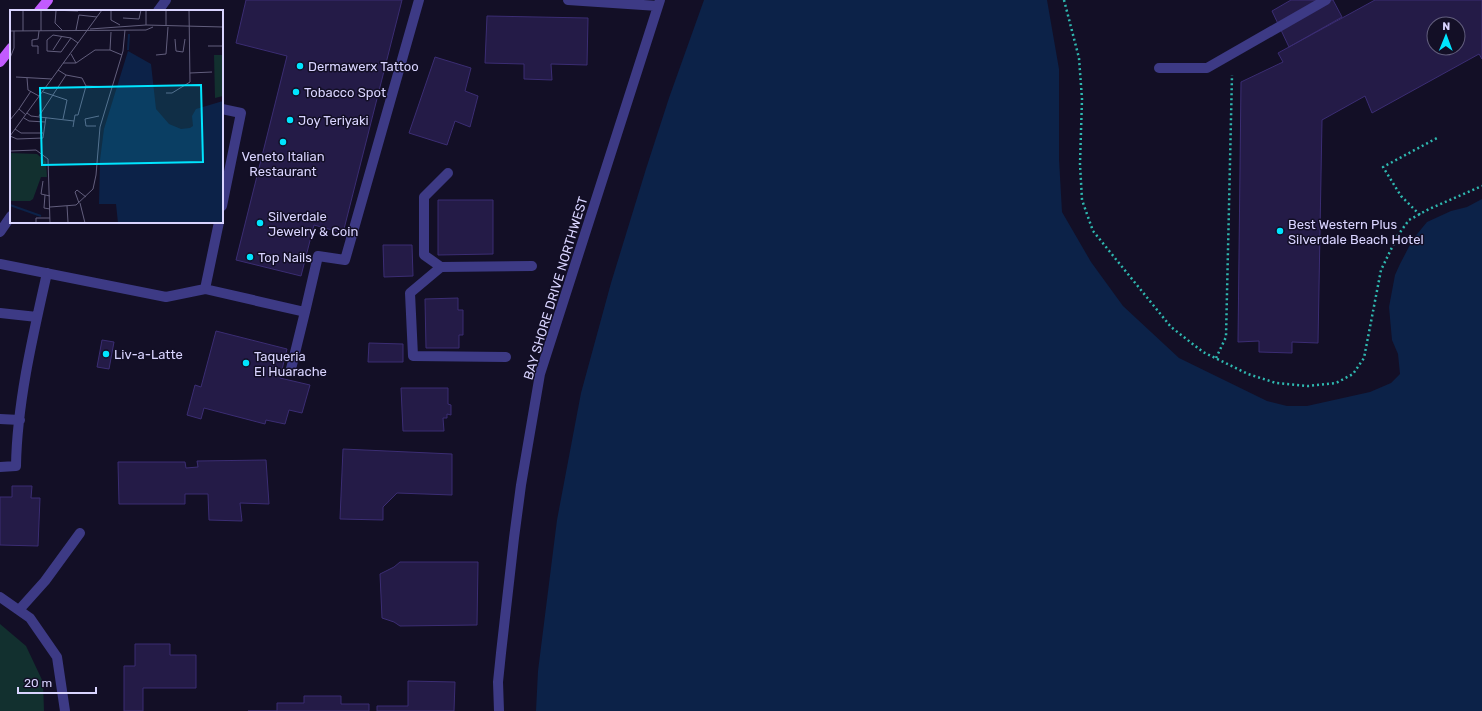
<svg xmlns="http://www.w3.org/2000/svg" width="1482" height="711" viewBox="0 0 1482 711" font-family="Rubik,sans-serif">
	<style>
		.green { fill: #12302f }
		.water { fill: #0c2248 }
		.building { fill: #241b47; stroke: #3b2d73; fill-rule: evenodd }
		.lines { fill: none; stroke-linecap: round; stroke-linejoin: round }
		.path { stroke: #2fb8b0; stroke-width: 2.5; stroke-dasharray: 2 3; stroke-linecap: butt }
		.minor { stroke: #3d3a85; stroke-width: 10 }
		.major { stroke: #c25bff; stroke-width: 10 }
		.poi-dot { fill: #00e5ff; stroke: #130f26; stroke-width: 1.5 }
		.labels { text-anchor: middle; stroke-width: 3; stroke-linejoin: round; paint-order: stroke }
		.poi-label { font-size: 13px; fill: #d9d4ff; stroke: #130f26; text-anchor: start }
		.street-label { font-size: 13px; fill: #d9d4ff; stroke: #130f26 }
		.inset-river { fill: none; stroke: #0c2248; stroke-width: 2 }
		.inset-road { fill: none; stroke: #625e7d; stroke-width: 1 }
		.view { fill: #00e5ff; fill-opacity: 0.15; stroke: #00e5ff; stroke-width: 2 }
		.inset-edge { fill: none; stroke: #d9d4ff; stroke-width: 2 }
	</style>
	<rect width="100%" height="100%" fill="#130f26"/>
	<!-- green -->
	<path class="green" d="M0 624 26 646 43 682 44 711H0Z"/>
	<!-- water -->
	<path class="water" d="M704 0H1047L1059 69V159L1062 212 1091 262 1123 306 1179 358 1267 401 1287 406H1307L1370 392 1391 383 1400 374 1398 354 1392 340 1389 307 1395 275 1400 264 1413 239 1427 222 1451 211 1467 207 1482 199V711H536L538 671 557 520 581 393 611 283 646 169 669 98Z"/>
	<!-- building -->
	<path class="building" d="M246 0H402L343 233 314 225 301 276 236 260 287 56 236 43Z
		M1291 0H1333L1342 17 1289 47 1272 11Z
		M1375 0H1482V59L1479 54 1372 113 1365 96 1322 120 1318 343 1292 342V353L1259 352V341L1238 342 1241 82 1283 62 1278 53ZM1434 24H1458V48H1434Z
		M487 16 588 18 587 65 551 64 552 80 524 79V64L485 63Z
		M435 57 471 68 465 91 478 96 470 127 455 121 447 145 409 133Z
		M438 200H493V254L438 255Z
		M383 245H412L413 276 384 277Z
		M458 298V310H463V335H459V348H426L425 299Z
		M216 331 287 349 280 378 310 385 302 413 289 410 285 424 266 420 265 424 204 408 201 419 187 415 195 385 201 387Z
		M102 340 114 342 109 369 97 367Z
		M369 343 403 344V362H368Z
		M401 388H448V404L451 405V415L447 414V418H443L444 431H403Z
		M343 449 452 454V495L397 493 383 507V520L340 519Z
		M266 460 269 504 240 503 242 521 209 520 208 494H185V504H119L118 462H185L186 468 198 467 197 461Z
		M12 486H32L31 498H40L38 546 0 545V497H12Z
		M400 562H478L477 625 400 626 394 622 382 618 380 574 394 567Z
		M135 644H170V655H196V688H143V711H124V666H135Z
		M408 681 455 682 454 711H377V706H408Z
		M304 696H341V704H369V711H248H277V703H304Z"/>
	<g class="lines">
		<!-- path -->
		<path class="path" d="M1064 0 1079 58 1082 99 1080 164 1082 200 1093 231 1171 327 1203 352 1248 374 1276 383 1308 386 1336 383 1353 374 1364 358 1381 270 1398 235 1409 220 1429 209 1482 186
			M1420 215 1401 196 1383 167 1437 138
			M1216 358 1226 337 1232 75"/>
		<!-- minor -->
		<path class="minor" d="M568 0 658 6
			M158 11 166 0
			M1159 68H1207L1326 0
			M222 109 241 113 222 206
			M0 232 11 216
			M0 264 166 297 205 289 305 312 291 369
			M441 267 424 255V197L448 173
			M205 289 219 222
			M305 312 318 256 345 260 419 0
			M0 313 37 317
			M506 357 413 356 410 293 441 267 532 266
			M0 419 20 420
			M0 467 16 466C17 403 33 335 47 273
			M0 597 30 618 57 657 65 711
			M19 610 45 581 80 533
			M499 711 498 682 501 653 514 538 521 485 540 374 660 0"/>
		<!-- major -->
		<path class="major" d="M39 11 48 0
			M0 62 11 48"/>
	</g>
	<!-- markers -->
	<g class="poi-dot">
		<circle cx="300" cy="66" r="4"/>
		<circle cx="296" cy="92" r="4"/>
		<circle cx="290" cy="120" r="4"/>
		<circle cx="283" cy="142" r="4"/>
		<circle cx="260" cy="223" r="4"/>
		<circle cx="1280" cy="231" r="4"/>
		<circle cx="250" cy="257" r="4"/>
		<circle cx="106" cy="354" r="4"/>
		<circle cx="246" cy="363" r="4"/>
	</g>
	<g class="labels">
		<!-- poi labels -->
		<g class="poi-label">
			<text x="308" y="71">Dermawerx Tattoo</text>
			<text x="304" y="97">Tobacco Spot</text>
			<text x="298" y="125">Joy Teriyaki</text>
			<text x="283" y="161" text-anchor="middle">Veneto Italian<tspan x="283" dy="15">Restaurant</tspan></text>
			<text x="268" y="221">Silverdale<tspan x="268" dy="15">Jewelry &amp; Coin</tspan></text>
			<text x="1288" y="229">Best Western Plus<tspan x="1288" dy="15">Silverdale Beach Hotel</tspan></text>
			<text x="258" y="262">Top Nails</text>
			<text x="114" y="359">Liv-a-Latte</text>
			<text x="254" y="361">Taqueria<tspan x="254" dy="15">El Huarache</tspan></text>
		</g>
		<!-- street labels -->
		<g class="street-label">
			<text transform="translate(555 288) rotate(-73)" y="5">BAY SHORE DRIVE NORTHWEST</text>
		</g>
	</g>
	<!-- overview -->
	<g transform="translate(10 10)">
		<rect width="213" height="213" fill="#130f26"/>
		<path d="M204 45H213V86L205 88ZM0 143 27 144 36 152 37 167H31L23 189 20 191H0Z" fill="#12302f"/>
		<path d="M118 41 141 54 146 99 159 114 171 119 180 118 183 116 182 106 186 99 213 91V213H108L106 194H89L90 150 94 119Z" fill="#0c2248"/>
		<path class="inset-river" d="M118 40 119 24M0 195 31 206"/>
		<path class="inset-road" d="M13 0V21M31 0V21M41 0 68 1M101 0V10L110 15M136 0V15M156 0V16M46 1 45 13 52 20M113 8 129 9 131 0M80 19 136 15 213 17M66 20 69 5 87 7M0 21 136 20 143 17M61 28 51 42 37 41V30L43 25 61 28 68 33M165 29 166 41 173 42 175 29M198 36H213M43 40 52 26M100 40 101 22M28 44V36H22V30L28 29 29 21M146 45 156 44 158 17M0 48 4 38V21M53 53H66L61 44M66 53 85 40H100L112 45M48 60 56 65 72 68 76 76 102 77M180 63 202 62M6 67 42 69M17 68 18 80 29 86M33 82 57 90 53 109M156 83H162L180 72 179 0M17 103 21 106 64 111 63 117M16 105 9 99 21 81M29 106 56 65M14 108 19 111 35 112M0 110 9 99M64 111 65 105H68L76 76M86 116H76L75 109 89 106M5 119 11 123H33M0 126 7 129 33 128 36 107M0 126 92 0M0 141 26 140 38 149 40 213M33 171 31 184 40 186M35 185 34 198 40 199M69 193 65 182 67 180 76 187M70 193 75 213M57 196 58 212M40 197 66 195 83 179 86 165 90 117 113 41 115 20M26 213V208H40"/>
		<path class="view" d="M191 75 193 152 32 155 30 78Z"/>
		<rect width="213" height="213" class="inset-edge"/>
	</g>
	<!-- north arrow -->
	<g transform="translate(1446 36) rotate(1)"><circle r="19" fill="#130f26" stroke="#625e7d"/>
	<path d="M0-3L7 15L0 10L-7 15Z" fill="#00e5ff"/>
	<text y="-6" font-size="11" font-weight="bold" text-anchor="middle" fill="#d9d4ff">N</text>
	</g>
	<!-- scale -->
	<path d="M18 687v6h78v-6" fill="none" stroke="#d9d4ff" stroke-width="2"/>
	<text x="24" y="687" font-size="12" fill="#d9d4ff" stroke="#130f26" stroke-width="3" paint-order="stroke">20 m</text>
</svg>
